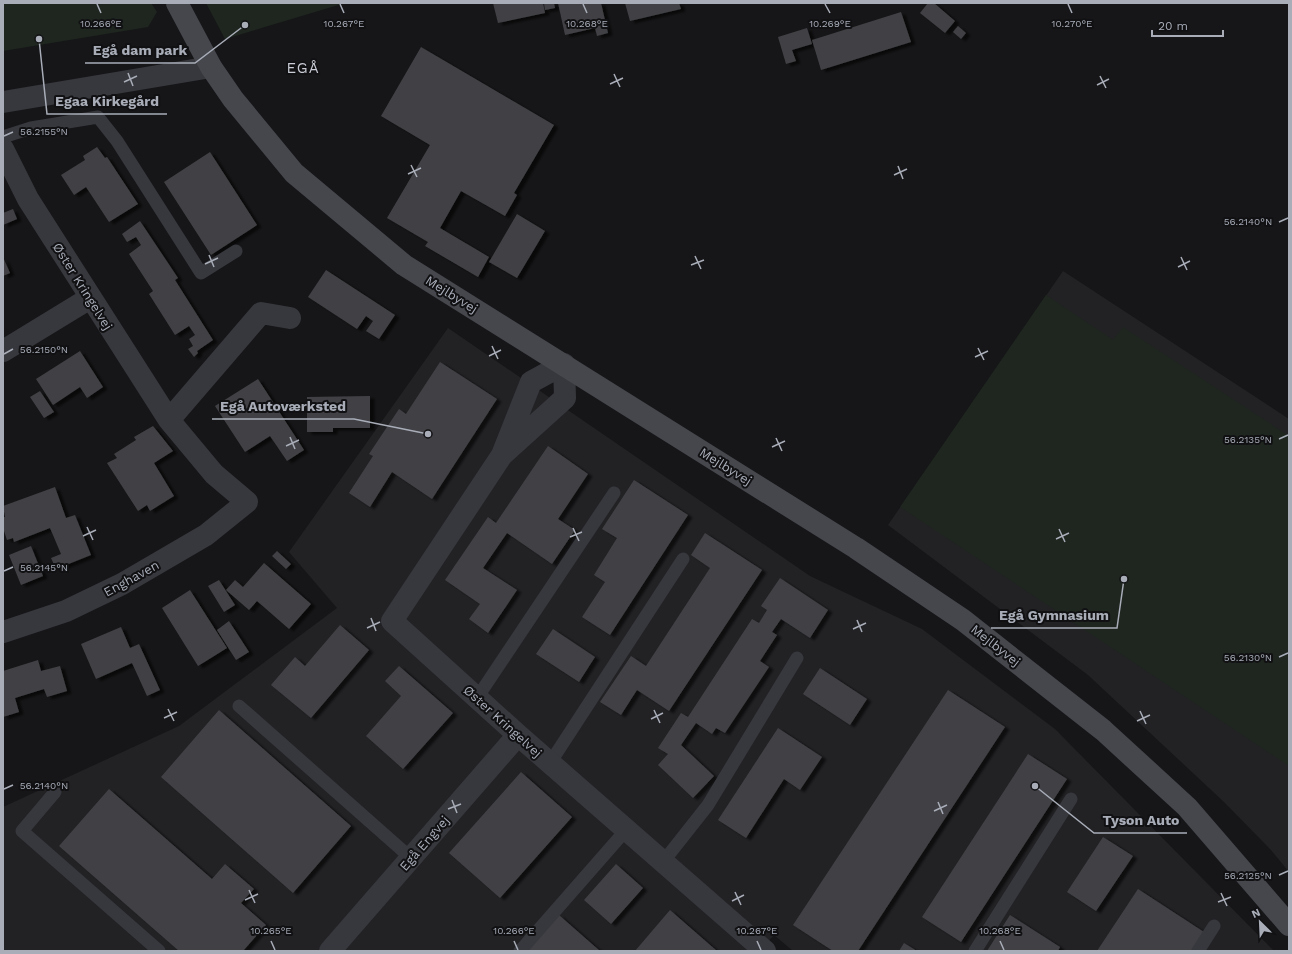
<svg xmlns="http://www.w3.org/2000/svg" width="1292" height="954" viewBox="0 0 1292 954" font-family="'Work Sans',sans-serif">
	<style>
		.built { fill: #222225 }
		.green { fill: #1e261f }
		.building { fill: #404145; filter: url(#shadow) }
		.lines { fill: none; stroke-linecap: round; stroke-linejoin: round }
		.lane { stroke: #37383d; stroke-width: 13 }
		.street { stroke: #37383d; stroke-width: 22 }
		.secondary { stroke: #45474d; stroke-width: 22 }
		.ticks { fill: none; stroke: #a8adb8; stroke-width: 1.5 }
		.labels { text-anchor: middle; stroke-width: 4; stroke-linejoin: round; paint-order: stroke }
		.street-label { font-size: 13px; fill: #a8adb8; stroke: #111113 }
		.quarter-label { font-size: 15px; letter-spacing: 1px; fill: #c9ccd4; stroke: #111113 }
		.ticks-label { font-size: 10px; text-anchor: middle; fill: #a8adb8; stroke: #111113; stroke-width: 4; stroke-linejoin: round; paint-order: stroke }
		.leader { fill: none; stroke: #a8adb8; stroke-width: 1.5 }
		.callout-dot { fill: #a8adb8; stroke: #111113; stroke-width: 1.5 }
		.callout-label { font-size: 14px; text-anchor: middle; font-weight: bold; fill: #a8adb8; stroke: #111113; stroke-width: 4; stroke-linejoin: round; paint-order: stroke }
	</style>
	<defs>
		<filter id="shadow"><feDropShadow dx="4.5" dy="2.5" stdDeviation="1" flood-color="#0009"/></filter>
	</defs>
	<rect width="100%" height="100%" fill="#161618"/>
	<!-- built -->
	<path class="built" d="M1063 271 1289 419V872L1271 850 1224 802 1088 675 888 525Z
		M448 328 810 576 922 629 1055 729 1274 951H793L774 935 760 951H3V807L179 726 337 608 289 552Z"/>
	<!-- green -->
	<path class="green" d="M3 3H151L157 12 148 27 3 51Z
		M206 3H345L225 39Z
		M1046 295 1113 340 1123 327 1289 436V766L900 507Z"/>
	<!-- building -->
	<path class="building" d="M493 3H543L545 13 498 23Z
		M544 3H554L555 8 545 10Z
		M558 3H601L608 33 597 36 595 28 565 35Z
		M625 3H679L681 9 630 21Z
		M928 3H934L955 21 945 33 920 13Z
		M901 12 911 42 821 70 812 40Z
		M958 26 966 33 961 39 953 32Z
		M807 28 812 44 792 50 796 61 786 64 778 37Z
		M421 47 554 125 514 193 517 195 505 216 461 191 440 228 489 257 478 277 425 246 428 242 387 218 430 145 381 116Z
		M97 147 105 158 107 157 138 204 109 222 86 187 74 195 61 175 85 160 83 156Z
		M210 152 257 225 211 255 164 182Z
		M13 209 17 219 3 225V213Z
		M517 214 545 231 517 278 489 262Z
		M140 221 178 278 175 280 213 340 197 351 198 353 194 357 188 349 193 346 189 339 195 335 189 326 175 335 149 294 153 291 129 254 141 245 136 237 127 242 122 234Z
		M3 257 10 273 3 276Z
		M326 270 395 315 379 339 366 331 373 321 366 316 357 329 308 297Z
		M80 351 103 387 87 398 80 387 53 405 36 379Z
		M440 362 497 399 432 499 392 472 370 507 349 493 373 456 369 454 399 409 406 414Z
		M258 379 304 450 287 461 270 436 245 452 215 406Z
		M40 391 54 412 44 418 30 397Z
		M370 396V428H333V432H307V397Z
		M153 426 173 451 154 463 174 496 150 511 147 505 138 511 107 463 117 458 114 454 136 440 134 437Z
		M548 446 588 474 558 519 575 530 552 564 507 533 483 568 517 590 488 633 469 619 480 604 445 580 488 517 496 523Z
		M634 480 688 515 610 635 582 617 605 582 594 575 617 538 602 529Z
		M55 487 66 518 75 515 91 555 56 569 51 558 61 554 50 528 14 542 13 538 7 540 3 528V517H5L3 506Z
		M705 533 762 570 669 711 637 690 621 715 600 702 631 656 646 666 710 568 691 555Z
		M31 546 43 576 21 585 9 555Z
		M277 551 291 564 286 569 272 556Z
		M264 563 311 604 289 629 257 601 249 610 226 590 235 580 243 587Z
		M780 578 828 610 810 638 781 619 772 632 777 635 760 661 769 667 725 733 716 728 712 734 696 723 681 745 714 776 693 798 658 765 668 754 658 748 681 713 688 717 752 619 759 623 767 610 761 606Z
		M219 580 235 605 224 612 208 586Z
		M190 590 227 648 198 666 162 608Z
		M229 621 249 652 236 660 217 630Z
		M340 625 369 650 311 718 271 685 295 657 305 666Z
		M121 627 130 648 139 644 160 690 147 696 132 663 96 679 81 644Z
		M553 629 595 657 579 682 536 654Z
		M38 660 41 671 60 666 67 691 47 697 44 689 15 698 19 712 3 717V671Z
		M399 666 453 713 403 769 366 736 401 696 385 681Z
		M820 668 867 699 850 725 803 694Z
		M948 690 1005 727 858 951H833L793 925Z
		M219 710 351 826 293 893 161 777Z
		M778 728 822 757 800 790 784 779 746 838 718 820Z
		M1028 754 1067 779 961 942 922 917Z
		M521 772 572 817 500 898 449 853Z
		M109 789 212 879 225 864 254 889 241 903 266 925 243 951H179L59 846Z
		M1103 837 1133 856 1096 911 1067 892Z
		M616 864 643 888 611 924 584 900Z
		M1138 889 1204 932 1191 951H1097Z
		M670 910 717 951H635Z
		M559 915 600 951H527Z
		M1010 915 1060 947 1058 951H987Z
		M904 943 917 951H899Z"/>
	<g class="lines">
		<!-- lane -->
		<path class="lane" d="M3 137 31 128 98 117 117 141 201 273 236 251
			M477 698 614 493
			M239 706 411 858
			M550 763 683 559
			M55 792 22 831 159 951
			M663 862 708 805 797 658
			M520 951 626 830
			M975 951 1071 799
			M1198 951 1214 926"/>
		<!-- street -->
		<path class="street" d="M3 102 211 67
			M3 149 28 199 169 420 214 474 247 502 206 535 122 584 66 611 3 632
			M3 351 90 298
			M169 420 261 313 290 318
			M502 455 565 398 564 364 531 382 502 455 392 621 518 735 765 951
			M330 951 518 735"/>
		<!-- secondary -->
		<path class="secondary" d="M177 3 211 67 233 99 294 173 404 265 856 548 963 620 1103 730 1187 807 1289 925"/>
	</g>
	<!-- ticks -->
	<path class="ticks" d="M97 4 101 13M340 4 344 13M583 4 587 13M825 4 830 13M1068 4 1072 13M128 73 133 86M614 74 620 87M1100 76 1106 88M124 82 137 76M610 84 623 78M1097 85 1109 79M4 136 13 132M411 165 417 177M898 166 903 179M408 174 421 168M894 175 907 169M1279 222 1288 218M209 255 214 267M695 256 701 269M1181 257 1187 270M205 264 218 258M691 265 704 260M1178 267 1190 261M492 346 498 359M978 348 984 360M4 354 13 349M489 356 501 350M975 357 988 351M290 437 295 449M776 438 782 451M1279 439 1288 435M286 446 299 440M772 447 785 441M87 527 93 540M573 528 579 541M1059 529 1065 542M83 536 96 530M570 537 582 532M1056 539 1069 533M4 571 13 567M371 618 376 631M857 620 862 632M367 628 380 622M853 629 866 623M1279 657 1288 653M168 709 174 721M654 710 660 723M1140 711 1146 724M164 718 177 712M651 719 663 713M1137 721 1150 715M4 789 13 785M452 800 457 813M938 802 943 814M448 809 461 804M934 811 947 805M1279 875 1288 871M249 890 255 903M735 892 741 905M1221 893 1227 906M245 900 258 894M732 901 744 895M1218 902 1231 897M271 941 275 950M514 941 518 950M757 941 761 950M1000 941 1004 950"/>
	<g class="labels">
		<!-- street labels -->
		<g class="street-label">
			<text transform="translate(83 286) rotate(58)" y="5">Øster Kringelvej</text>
			<text transform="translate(452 294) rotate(32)" y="5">Mejlbyvej</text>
			<text transform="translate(726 466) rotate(32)" y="5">Mejlbyvej</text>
			<text transform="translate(131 578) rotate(-29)" y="5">Enghaven</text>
			<text transform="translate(996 645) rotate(38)" y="5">Mejlbyvej</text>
			<text transform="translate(503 721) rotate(42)" y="5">Øster Kringelvej</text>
			<text transform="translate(424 843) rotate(-49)" y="5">Egå Engvej</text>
		</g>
		<!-- quarter labels -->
		<g class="quarter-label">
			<text x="303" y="73">EGÅ</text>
		</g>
	</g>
	<g class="ticks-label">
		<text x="1072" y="27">10.270°E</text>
		<text x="101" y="27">10.266°E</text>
		<text x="344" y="27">10.267°E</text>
		<text x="587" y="27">10.268°E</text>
		<text x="830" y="27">10.269°E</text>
		<text x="44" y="135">56.2155°N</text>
		<text x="1248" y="225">56.2140°N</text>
		<text x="44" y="353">56.2150°N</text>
		<text x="1248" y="443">56.2135°N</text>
		<text x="44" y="571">56.2145°N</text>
		<text x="1248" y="661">56.2130°N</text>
		<text x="44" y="789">56.2140°N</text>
		<text x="1248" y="879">56.2125°N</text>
		<text x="271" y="934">10.265°E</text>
		<text x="514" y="934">10.266°E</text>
		<text x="757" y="934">10.267°E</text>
		<text x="1000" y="934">10.268°E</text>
	</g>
	<!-- callouts -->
	<path class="leader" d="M245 25L195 63H85M39 39L47 114H167M428 434L354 419H212M1124 579L1117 628H991M1035 786L1094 833H1187"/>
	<g class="callout-dot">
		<circle cx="245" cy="25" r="4"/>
		<circle cx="39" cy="39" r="4"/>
		<circle cx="428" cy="434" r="4"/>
		<circle cx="1124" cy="579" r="4"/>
		<circle cx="1035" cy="786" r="4"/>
	</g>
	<g class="callout-label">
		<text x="140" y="55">Egå dam park</text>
		<text x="107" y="106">Egaa Kirkegård</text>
		<text x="283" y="411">Egå Autoværksted</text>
		<text x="1054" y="620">Egå Gymnasium</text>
		<text x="1141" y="825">Tyson Auto</text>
	</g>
	<!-- border -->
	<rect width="1292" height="954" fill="none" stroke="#a8adb8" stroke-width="8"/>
	<!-- north arrow -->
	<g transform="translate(1260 922) rotate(336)" stroke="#111113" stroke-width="3" paint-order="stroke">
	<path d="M0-3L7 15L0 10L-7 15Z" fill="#a8adb8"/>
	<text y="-6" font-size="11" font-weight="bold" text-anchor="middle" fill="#a8adb8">N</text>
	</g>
	<!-- scale -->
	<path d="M1152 30v6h71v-6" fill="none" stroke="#a8adb8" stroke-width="2"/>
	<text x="1158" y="30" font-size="12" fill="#a8adb8" stroke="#111113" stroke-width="3" paint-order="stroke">20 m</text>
</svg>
